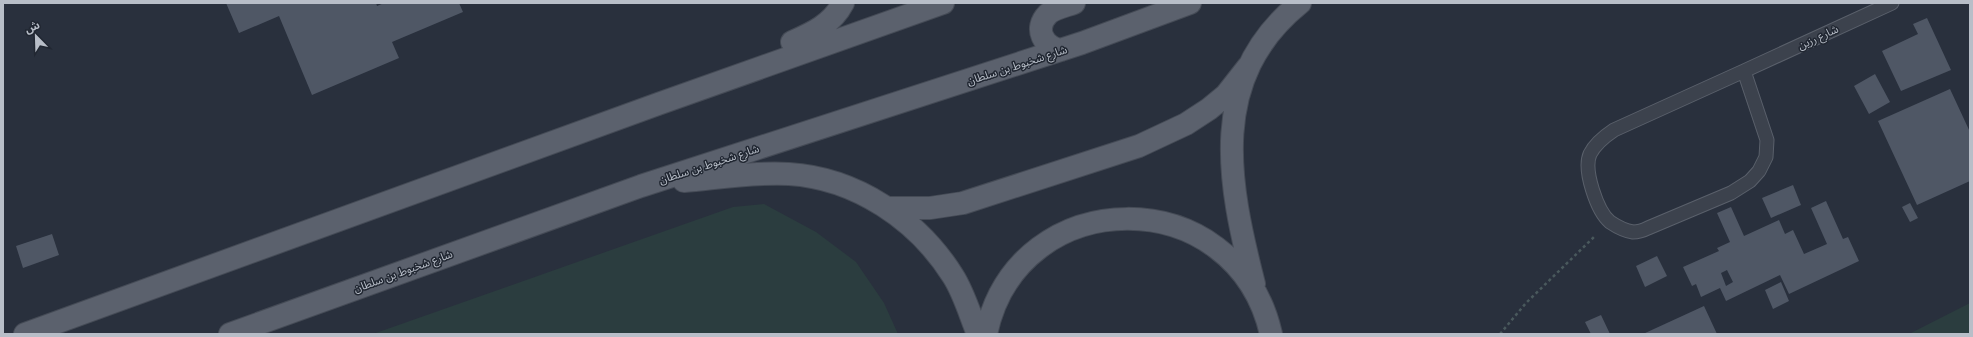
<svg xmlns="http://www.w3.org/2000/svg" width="1973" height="337" viewBox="0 0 1973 337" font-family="Roboto,'Noto Sans Arabic',sans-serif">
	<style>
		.green { fill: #2b3d3f }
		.building { fill: #4f5765; fill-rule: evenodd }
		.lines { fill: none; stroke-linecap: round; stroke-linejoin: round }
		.service-casing { stroke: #5a606b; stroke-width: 15 }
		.primary-casing { stroke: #454b56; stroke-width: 24 }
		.path { stroke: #4a595d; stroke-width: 2.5; stroke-dasharray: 3 3; stroke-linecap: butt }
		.service { stroke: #3c424d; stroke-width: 13 }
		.primary { stroke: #5b616d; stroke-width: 22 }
		.labels { text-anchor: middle; stroke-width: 3; stroke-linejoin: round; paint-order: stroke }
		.street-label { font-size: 11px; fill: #b8bec8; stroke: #212732 }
	</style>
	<rect width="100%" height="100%" fill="#29303d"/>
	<!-- green -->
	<path class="green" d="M764 204 816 232 856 262 884 303 898 334H373L733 207Z
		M1970 303V334H1909Z"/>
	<!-- building -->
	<path class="building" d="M226 3H376L377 6 384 3H459L463 12 392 42 399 58 312 95 279 16 239 33Z
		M1927 18 1951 70 1901 91 1882 51 1918 34 1913 24Z
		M1875 74 1890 102 1869 114 1854 86Z
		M1950 89 1970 132V181L1917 205 1878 121Z
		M1793 185 1801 205 1771 218 1762 198Z
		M1826 201 1843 239 1848 237 1859 261 1789 294 1780 275 1726 301 1720 288 1701 297 1696 284 1692 286 1683 267 1719 251 1717 248 1730 242 1717 213 1731 207 1744 236 1779 220 1785 234 1793 230 1804 254 1827 244 1811 208ZM1727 270 1733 282 1726 286 1721 273Z
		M1910 203 1918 218 1910 222 1902 207Z
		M52 234 59 255 23 268 16 246Z
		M1657 256 1667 276 1645 287 1636 266Z
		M1781 282 1789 301 1773 309 1765 290Z
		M1704 306 1717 334H1643Z
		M1601 315 1610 334H1591L1585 322Z"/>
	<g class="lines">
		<defs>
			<path id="service" d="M1744 71 1767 140 1766 157 1759 171 1750 181 1731 193 1648 228C1644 230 1638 232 1633 232 1626 231 1616 226 1610 222 1597 211 1583 170 1590 154 1595 144 1605 136 1614 130Z
				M1744 71 1892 3"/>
			<path id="primary" d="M792 42C813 33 832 24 843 3
				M1061 50C1044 47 1033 29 1048 14 1054 8 1066 6 1074 3
				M684 181C718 178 754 172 789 174 856 178 918 220 953 276 964 293 970 315 978 334
				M888 208H930L963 203 1139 146 1186 124 1209 109 1226 95 1248 67
				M1254 284C1228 182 1207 78 1300 3
				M25 334 658 104 943 3
				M230 334 641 186 1082 43 1190 3
				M986 334C1018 181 1236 180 1271 334"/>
		</defs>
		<!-- service casing -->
		<use href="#service" class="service-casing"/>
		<!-- primary casing -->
		<use href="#primary" class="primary-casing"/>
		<!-- path -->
		<path class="path" d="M1500 334 1526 303 1595 236"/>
		<!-- service -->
		<use href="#service" class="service"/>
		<!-- primary -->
		<use href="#primary" class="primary"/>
	</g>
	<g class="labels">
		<!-- street labels -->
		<g class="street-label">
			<text transform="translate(1818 37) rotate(-25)" y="4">شارع رزين</text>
			<text transform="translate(1017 65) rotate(-18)" y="4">شارع شخبوط بن سلطان</text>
			<text transform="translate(709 164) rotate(-18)" y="4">شارع شخبوط بن سلطان</text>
			<text transform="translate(403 271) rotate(-20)" y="4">شارع شخبوط بن سلطان</text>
		</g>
	</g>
	<!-- border -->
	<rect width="1973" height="337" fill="none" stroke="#b8bec8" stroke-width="8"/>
	<!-- north arrow -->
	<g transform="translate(36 36) rotate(337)" stroke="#212732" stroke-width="3" paint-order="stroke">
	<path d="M0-3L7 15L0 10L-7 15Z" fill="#b8bec8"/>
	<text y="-6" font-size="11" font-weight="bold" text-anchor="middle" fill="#b8bec8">ش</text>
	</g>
</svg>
